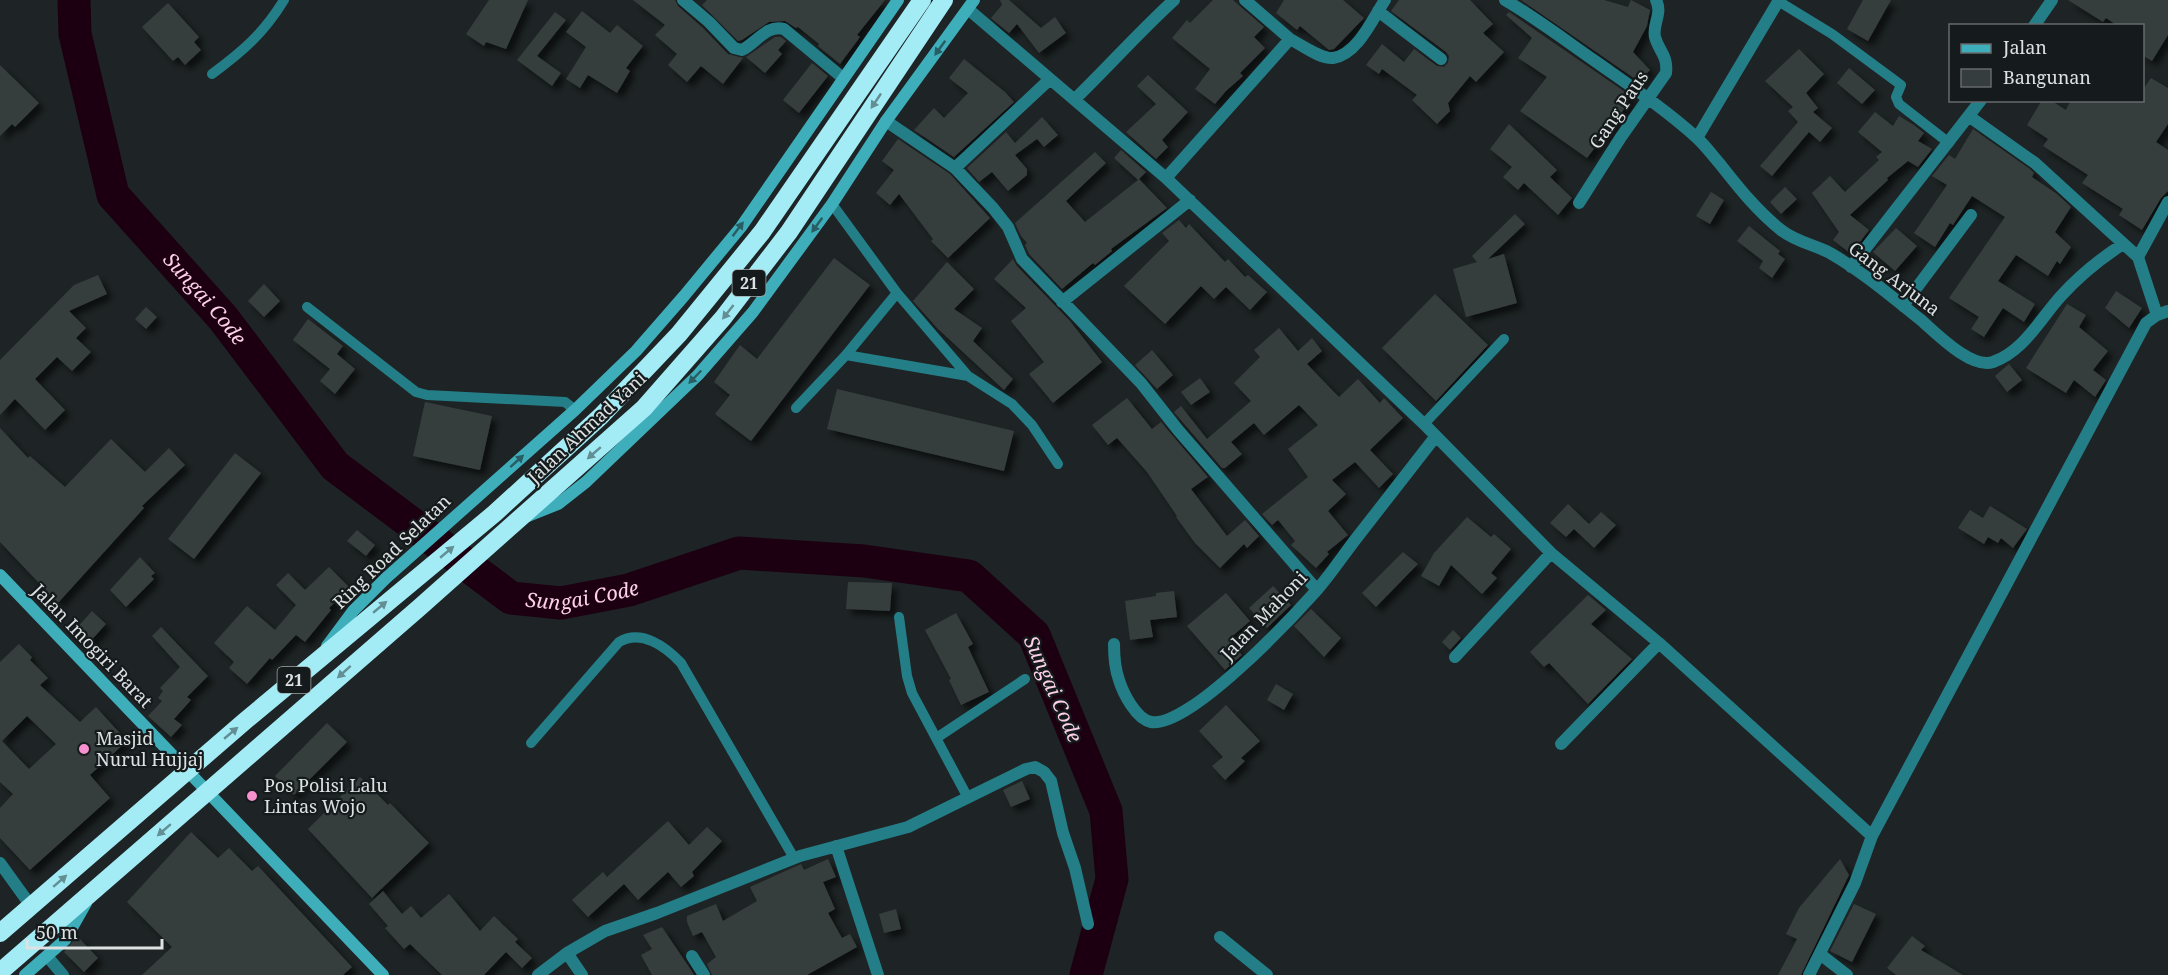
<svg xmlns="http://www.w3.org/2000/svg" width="2168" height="975" viewBox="0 0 2168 975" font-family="'Noto Serif',serif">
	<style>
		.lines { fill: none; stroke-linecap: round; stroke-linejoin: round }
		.river { stroke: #1c0011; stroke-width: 33 }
		.building { fill: #363d3e; fill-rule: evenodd; filter: url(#shadow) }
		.lane { stroke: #247e88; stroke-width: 10 }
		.street { stroke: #247e88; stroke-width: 12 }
		.secondary { stroke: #3faebb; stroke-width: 12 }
		.highway { stroke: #a3ecf6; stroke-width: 18 }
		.oneway { fill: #285d64 }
		.oneway2 { fill: #638e94 }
		.poi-dot { fill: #f690cf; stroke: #151b1c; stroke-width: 2 }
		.labels { text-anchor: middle; stroke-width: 4.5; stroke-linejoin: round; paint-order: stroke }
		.shield { fill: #151b1c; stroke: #a1a6a7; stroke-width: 1.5 }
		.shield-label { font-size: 16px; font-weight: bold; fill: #dde1e2 }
		.street-label { font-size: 18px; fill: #dde1e2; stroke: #151b1c }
		.poi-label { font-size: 18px; fill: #dde1e2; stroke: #151b1c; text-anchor: start }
		.water-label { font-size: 20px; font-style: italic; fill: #fed0ea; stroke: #151b1c }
	</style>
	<defs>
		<filter id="shadow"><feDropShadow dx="5.5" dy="5.5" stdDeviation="3" flood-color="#0009"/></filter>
	</defs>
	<rect width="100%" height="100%" fill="#1e2425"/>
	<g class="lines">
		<!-- river -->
		<path class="river" id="s1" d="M74 0 75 34 113 195 223 318 335 466 511 598 561 603 629 590 739 553 864 561 969 576 1034 635 1106 811 1112 879 1086 975"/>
	</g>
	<!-- building -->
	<path class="building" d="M489 0H528L506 49 486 42 484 46 466 34Z
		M633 0H675L678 6 703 28 728 54 743 58 723 84 701 66 687 82 668 65 677 54 655 35 665 25Z
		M707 0H885L857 35 860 37 840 64 818 46 819 44 798 27 796 28 785 21 769 22 742 40 738 41 702 5Z
		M1000 0H1009L1041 28 1055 17 1066 33 1039 53 1017 24 1009 33 991 18 1002 5Z
		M1213 0H1233L1264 27 1254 37 1265 48 1240 73 1243 76 1226 91 1215 104 1195 89 1210 69 1172 38 1187 20 1190 23Z
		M1284 0H1343L1364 18 1334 49 1329 50 1300 26 1297 30 1276 13Z
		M1399 0H1470L1493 24 1483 33 1504 52 1476 82 1470 76 1448 103 1450 111 1437 124 1412 100 1417 95 1382 69 1379 74 1366 65 1382 44 1404 62 1414 49 1437 66 1444 67 1448 63 1449 56 1446 52 1391 11Z
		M1521 0H1604L1628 7 1631 0 1650 10 1647 26 1633 52 1650 70 1641 79 1643 81 1641 83Z
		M1863 0H1891L1868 41 1847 29Z
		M2068 0H2168V35L2152 61 2142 55V26H2118L2106 18 2103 22Z
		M168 3 199 37 194 42 201 50 185 65 178 57 173 61 142 27Z
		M582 11 610 33 617 25 643 46 626 68 630 71 617 93 588 75 580 88 566 79 586 47 566 32Z
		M555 12 566 20 537 56 561 73 552 86 517 60Z
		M1509 12 1631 96 1627 102 1628 104 1587 158 1520 111 1547 77 1518 58 1532 38 1506 15Z
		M775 37H781L786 41 778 50 782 54 765 73 746 57Z
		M1799 49 1824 74 1806 93 1818 108 1813 112 1832 128 1820 142 1809 132 1772 176 1760 166 1798 122 1788 111 1793 107 1765 81Z
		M964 59 1005 92 1014 102 954 157 914 130 934 108 944 118 968 93 949 78Z
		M812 63 828 76 799 113 783 100Z
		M0 65 39 103 15 127 12 124 0 136Z
		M1849 68 1875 90 1862 104 1837 83Z
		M1148 75 1188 112 1162 140 1168 147 1156 159 1126 132 1156 104 1137 86Z
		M2151 78 2168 88V124L2156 142 2168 150V191L2161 198 2142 230 2119 215 2123 209 2082 183 2088 175 2043 146 2048 139 2027 125 2042 100H2050L2066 110 2071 100H2142V91Z
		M1875 112 1893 126 1899 116 1914 125 1924 133 1918 141 1932 149 1918 167 1908 161 1887 178 1888 180 1850 215 1869 230 1851 254 1833 240 1839 232 1812 193 1830 176 1845 192 1879 160 1876 157 1882 152 1858 132Z
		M1042 117 1058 135 1044 147 1037 139 1015 155 1027 169V175L1008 191 992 172 979 182 967 168 1006 132 1015 143Z
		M1509 124 1557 170 1550 177 1572 198 1558 215 1524 183 1518 190 1503 177 1512 167 1490 149Z
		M1973 129 2030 169 2034 173 2032 177 2057 194 2071 207 2055 232 2071 247 2060 264 2057 261 2048 276 2016 255 1998 281 2035 304 2024 322 2003 308 1984 337 1971 329 1979 317 1949 298 2005 217 1972 196 1953 225 1950 223 1935 247 1914 233 1947 185 1932 176 1949 155 1955 159Z
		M898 139 950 174 990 218 948 258 931 241 933 239 899 194 890 205 876 193 894 170 882 161Z
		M1121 150 1146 172 1139 179 1167 208 1111 249 1112 251 1095 265 1093 263 1062 289 1029 254 1025 245 1027 243 1021 236 1015 223 1095 152 1106 163 1066 201 1085 222 1138 180 1114 158Z
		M1785 187 1797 199 1781 214 1770 202Z
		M1711 192 1724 200 1710 224 1696 216Z
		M1515 214 1525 224 1488 259 1504 254 1517 303 1466 317 1453 269 1477 262 1472 256Z
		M1179 220 1186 228 1189 224 1225 262 1228 259 1245 277 1248 275 1267 292 1250 310 1226 287 1214 299 1201 286 1165 324 1124 286 1169 241 1162 233Z
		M1749 226 1780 251 1778 254 1785 259 1772 278 1759 268 1763 261 1737 241Z
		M1896 228 1917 246 1895 271 1873 252Z
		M834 258 870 285 751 441 715 414 730 395 714 382 740 345 757 359Z
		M1013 259 1016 265 1070 321 1102 362 1053 403 1029 374 1044 362 1011 321 1026 308 994 279Z
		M947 262 974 289 954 309 982 328 973 341 1013 379 1004 390 938 329 913 301Z
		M98 275 107 294 69 311 86 328 76 338 91 352 72 371 57 357 35 379 65 410 45 430 15 399 0 415V360L74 285Z
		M264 284 280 301 264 317 248 301Z
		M2116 291 2142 308 2129 328 2105 308Z
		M1435 294 1488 345 1436 401 1382 348Z
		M2067 304 2086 315 2079 327 2108 351 2093 370 2106 380 2095 397 2074 380 2066 393 2026 368Z
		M146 307 157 317 146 329 135 319Z
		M308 319 343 346 337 354 355 369 335 394 320 381 330 369 293 340Z
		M1279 328 1298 351 1312 338 1322 351 1307 364 1339 397 1358 379 1380 403 1384 398 1403 418 1370 450 1393 474 1379 488 1355 462 1332 480 1346 494 1328 511 1348 535 1327 552 1329 554 1316 568 1291 545 1295 541 1278 520 1272 525 1262 514 1308 477 1288 449 1318 425 1299 405 1264 435 1254 423 1231 442 1242 454 1225 468H1222L1174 412 1181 406 1207 439 1251 401 1234 383 1260 357 1254 350Z
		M1152 350 1173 375 1157 389 1135 365Z
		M2009 364 2022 380 2007 392 1995 376Z
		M1200 378 1210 392 1191 405 1181 392Z
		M837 389 1014 431 1004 471 827 429Z
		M1127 398 1152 429 1161 422 1208 477 1191 489 1227 536 1245 520 1259 536 1247 548 1244 544 1220 568 1195 543 1176 517 1177 516 1147 472 1117 438 1108 445 1092 425Z
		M425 402 492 416 480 470 413 456Z
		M0 428 28 458 30 456 65 487 111 439 145 472 169 448 185 465 142 506 144 508 58 603 0 542Z
		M235 453 261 473 194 559 168 539Z
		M1568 504 1589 524 1601 512 1616 525 1594 548 1574 529 1566 537 1550 523Z
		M1990 506 2027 529 2013 548 2001 538 1998 543 1988 537 1984 544 1958 528 1970 510 1983 518Z
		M1467 517 1491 537 1494 534 1511 549 1491 573 1497 578 1482 594 1451 565 1439 586 1421 576 1434 553Z
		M357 530 375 545 366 556 347 541Z
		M1403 552 1418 564 1376 607 1362 593Z
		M140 557 155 573 151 576 154 579 126 607 110 590Z
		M329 567 350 588 329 608 331 610 305 642 296 635 272 660 270 658 247 684 229 668 234 662 214 643 247 606 275 630 296 605 276 585 288 573 305 590Z
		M848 582 892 583 890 611 846 609Z
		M1273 586 1291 605 1267 628 1249 608Z
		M1174 591 1177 617 1150 620 1153 637 1130 640 1125 601 1156 596V593Z
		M1226 593 1250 621 1229 639 1242 655 1225 670 1187 626Z
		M1588 595 1606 610 1591 624 1632 659 1588 704 1549 663 1544 667 1530 652Z
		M1311 609 1341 638 1324 657 1294 626Z
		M92 611 106 624 88 644 74 631Z
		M956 613 973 644 968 647 989 692 961 705 949 680 951 679 925 630Z
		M161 627 208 676 187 697 191 700 174 719 182 725 171 737 148 716 162 701 158 698 163 691 160 688 180 667 152 636Z
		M1453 630 1461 638 1450 650 1442 642Z
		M19 644 32 657 30 660 48 678 40 685 80 722 96 707 127 741 90 775 110 798 30 870 0 838V808L13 794 0 782V662ZM27 716 56 744 29 769 2 741Z
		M1276 684 1293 694 1284 710 1267 700Z
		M1226 705 1260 741 1241 758 1245 761 1225 780 1212 766 1223 757 1199 731Z
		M327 723 347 742 294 795 275 776Z
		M360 777 388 805 390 803 429 843 372 898 308 829Z
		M1022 781 1030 799 1011 807 1003 790Z
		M668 821 689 845 707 827 722 841 692 872 694 876 681 887 668 872 638 900 624 884 588 917 572 900 603 872 607 877Z
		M191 832 218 858 229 848 252 871 258 866 352 967 343 975H142L172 947 127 902Z
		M828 859 836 877 823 882 835 909 828 913 842 938 850 934 857 947 807 975H712L707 964 716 957 702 932 693 936 687 922V916L716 904 723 921 757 901 750 887 801 864 804 870Z
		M1840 859 1849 875 1801 975H1778L1797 939 1786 934 1799 908Z
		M383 891 402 914 411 906 421 918 449 894 480 931 494 916 518 939 515 942 532 958 522 968 506 952 484 975H442L410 944 404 949 385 928 388 926 369 904Z
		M1854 904 1876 914 1852 962 1830 951Z
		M896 909 901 929 884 933 879 914Z
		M662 927 689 967 694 975H652L641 955 652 949 643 935Z
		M77 936 98 958 84 972 64 952Z
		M1912 936 1925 946 1921 950 1963 975H1896L1887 968Z"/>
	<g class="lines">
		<!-- lane -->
		<path class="lane" d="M1778 1 1832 34 1901 85 1896 97 1899 104 1949 143
			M212 74C243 51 264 33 284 0
			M832 204 897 293 968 376 1012 404 1032 425 1058 464
			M307 307 416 392 427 395 565 402 575 410
			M846 355 968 376
			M796 408 846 355 897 293
			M1424 424 1504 339
			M899 617 907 676 912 693 968 798
			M938 737 1025 679
			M531 743 619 642C641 629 665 646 681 663L794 858"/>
		<!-- street -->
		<path class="street" d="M683 0 709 22 734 48 742 50C756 43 767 24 784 29L843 78
			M1245 0 1290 39
			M1385 0C1373 18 1358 54 1333 58 1320 59 1302 45 1290 39L1166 178 1427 427 1551 553 1659 643 1872 836
			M1505 0C1536 18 1565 40 1595 61 1629 85 1665 109 1696 137 1705 145 1712 155 1720 164 1739 188 1757 211 1781 230 1796 242 1815 245 1830 253 1863 272 1892 297 1921 320 1937 334 1971 369 1993 362 2024 351 2040 319 2061 296 2079 276 2100 259 2123 244
			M968 9 1166 178
			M1378 11 1441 59
			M2034 26 2052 0
			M1075 99C1108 67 1139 32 1174 0
			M1970 117 2035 163 2138 257 2157 315
			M886 121 955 168 993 208 1008 227 1022 259 1141 383 1178 430 1317 590
			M1697 138 1779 0
			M955 168 1050 79
			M1579 203 1621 137 1666 73C1668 55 1659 52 1655 37 1652 24 1663 14 1656 0
			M2138 257 2168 202
			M1851 267 1981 100
			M1062 302 1190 200
			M1903 306 1971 215
			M1114 644C1114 656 1115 669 1119 680 1123 693 1136 719 1151 722 1188 729 1291 619 1316 591 1330 575 1342 557 1355 540 1382 505 1409 471 1436 436
			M1455 657 1551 553
			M1561 744 1659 643
			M836 846 878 975
			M0 863 31 906
			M1220 937 1267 975
			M567 953 582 975
			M1820 954 1847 975
			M47 956 63 975
			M692 956 704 975
			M538 975 567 953 605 931 657 913 800 856 908 827 1026 769 1035 767 1044 772 1051 781 1063 833 1075 868 1088 924
			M1809 975 1855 883 1872 836 2146 323 2157 315 2168 311"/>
		<!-- secondary -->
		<path class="secondary" d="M528 516 558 504 586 482 698 375 753 312 832 204 886 121 974 0
			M0 575 383 975
			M327 646 353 611 386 578 575 410 636 351 684 296 741 227 898 0
			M25 975 65 940 86 903"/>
		<!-- highway -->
		<path class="highway" d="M0 933 245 721 495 513 601 416 679 334 762 232 922 0
			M0 972 420 607 644 408 723 318 789 232 944 0"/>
	</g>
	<!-- one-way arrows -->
	<defs><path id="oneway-solid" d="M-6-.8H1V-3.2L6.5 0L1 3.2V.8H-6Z" transform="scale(1.5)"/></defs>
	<g class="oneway">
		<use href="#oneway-solid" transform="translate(940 48) rotate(126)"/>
		<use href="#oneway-solid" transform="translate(817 225) rotate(126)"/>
		<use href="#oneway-solid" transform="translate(738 229) rotate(-53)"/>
		<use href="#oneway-solid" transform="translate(695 377) rotate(134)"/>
		<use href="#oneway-solid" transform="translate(517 461) rotate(-42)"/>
	</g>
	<g class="oneway2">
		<use href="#oneway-solid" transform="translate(876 101) rotate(124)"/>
		<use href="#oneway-solid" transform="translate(728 312) rotate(128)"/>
		<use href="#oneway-solid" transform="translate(594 453) rotate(139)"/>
		<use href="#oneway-solid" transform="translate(447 552) rotate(-40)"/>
		<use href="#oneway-solid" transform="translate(380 607) rotate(-40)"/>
		<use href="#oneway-solid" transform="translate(344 672) rotate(138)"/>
		<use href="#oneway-solid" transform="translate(231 733) rotate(-40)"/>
		<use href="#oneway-solid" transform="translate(164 830) rotate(139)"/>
		<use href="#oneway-solid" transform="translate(60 881) rotate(-41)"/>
	</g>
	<!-- markers -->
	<g class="poi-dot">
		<circle cx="84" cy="749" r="6"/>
		<circle cx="252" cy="796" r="6"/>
	</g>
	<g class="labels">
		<!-- shield labels -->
		<g class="shield">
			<rect x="732.5" y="270" width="33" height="26" rx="4.5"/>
			<rect x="277.5" y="667" width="33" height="26" rx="4.5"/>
		</g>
		<g class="shield-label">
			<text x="749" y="289">21</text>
			<text x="294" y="686">21</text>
		</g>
		<!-- street labels -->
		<g class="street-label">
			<text transform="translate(1619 110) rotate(-56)" y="6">Gang Paus</text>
			<text transform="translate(1894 279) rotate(37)" y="6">Gang Arjuna</text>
			<text transform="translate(587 428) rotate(-43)" y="6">Jalan Ahmad Yani</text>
			<text transform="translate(392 552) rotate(-44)" y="6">Ring Road Selatan</text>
			<text transform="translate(1264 616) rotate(-46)" y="6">Jalan Mahoni</text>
			<text transform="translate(92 646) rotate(46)" y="6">Jalan Imogiri Barat</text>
		</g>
		<!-- poi labels -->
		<g class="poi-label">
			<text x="96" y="745">Masjid<tspan x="96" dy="21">Nurul Hujjaj</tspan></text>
			<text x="264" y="792">Pos Polisi Lalu<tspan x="264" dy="21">Lintas Wojo</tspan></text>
		</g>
		<!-- water labels -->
		<g class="water-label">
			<text dy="7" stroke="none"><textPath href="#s1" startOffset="338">Sungai Code</textPath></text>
			<text dy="7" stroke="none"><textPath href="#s1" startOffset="842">Sungai Code</textPath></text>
			<text transform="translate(1053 689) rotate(66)" y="7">Sungai Code</text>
		</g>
	</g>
	<!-- legend -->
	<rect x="1949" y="24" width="195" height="78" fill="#151b1c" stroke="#656a6b" stroke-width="1.5"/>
	<rect x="1961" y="44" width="30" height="9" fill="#3faebb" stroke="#656a6b" stroke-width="1.5"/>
	<text x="2003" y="54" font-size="18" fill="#dde1e2">Jalan</text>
	<rect x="1961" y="69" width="30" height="18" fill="#363d3e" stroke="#656a6b" stroke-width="1.5"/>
	<text x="2003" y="84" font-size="18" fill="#dde1e2">Bangunan</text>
	<!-- scale -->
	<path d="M27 939v9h135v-9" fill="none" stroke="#dde1e2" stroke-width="3"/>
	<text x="36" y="939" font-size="18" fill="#dde1e2" stroke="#151b1c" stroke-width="4.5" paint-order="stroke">50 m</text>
</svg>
